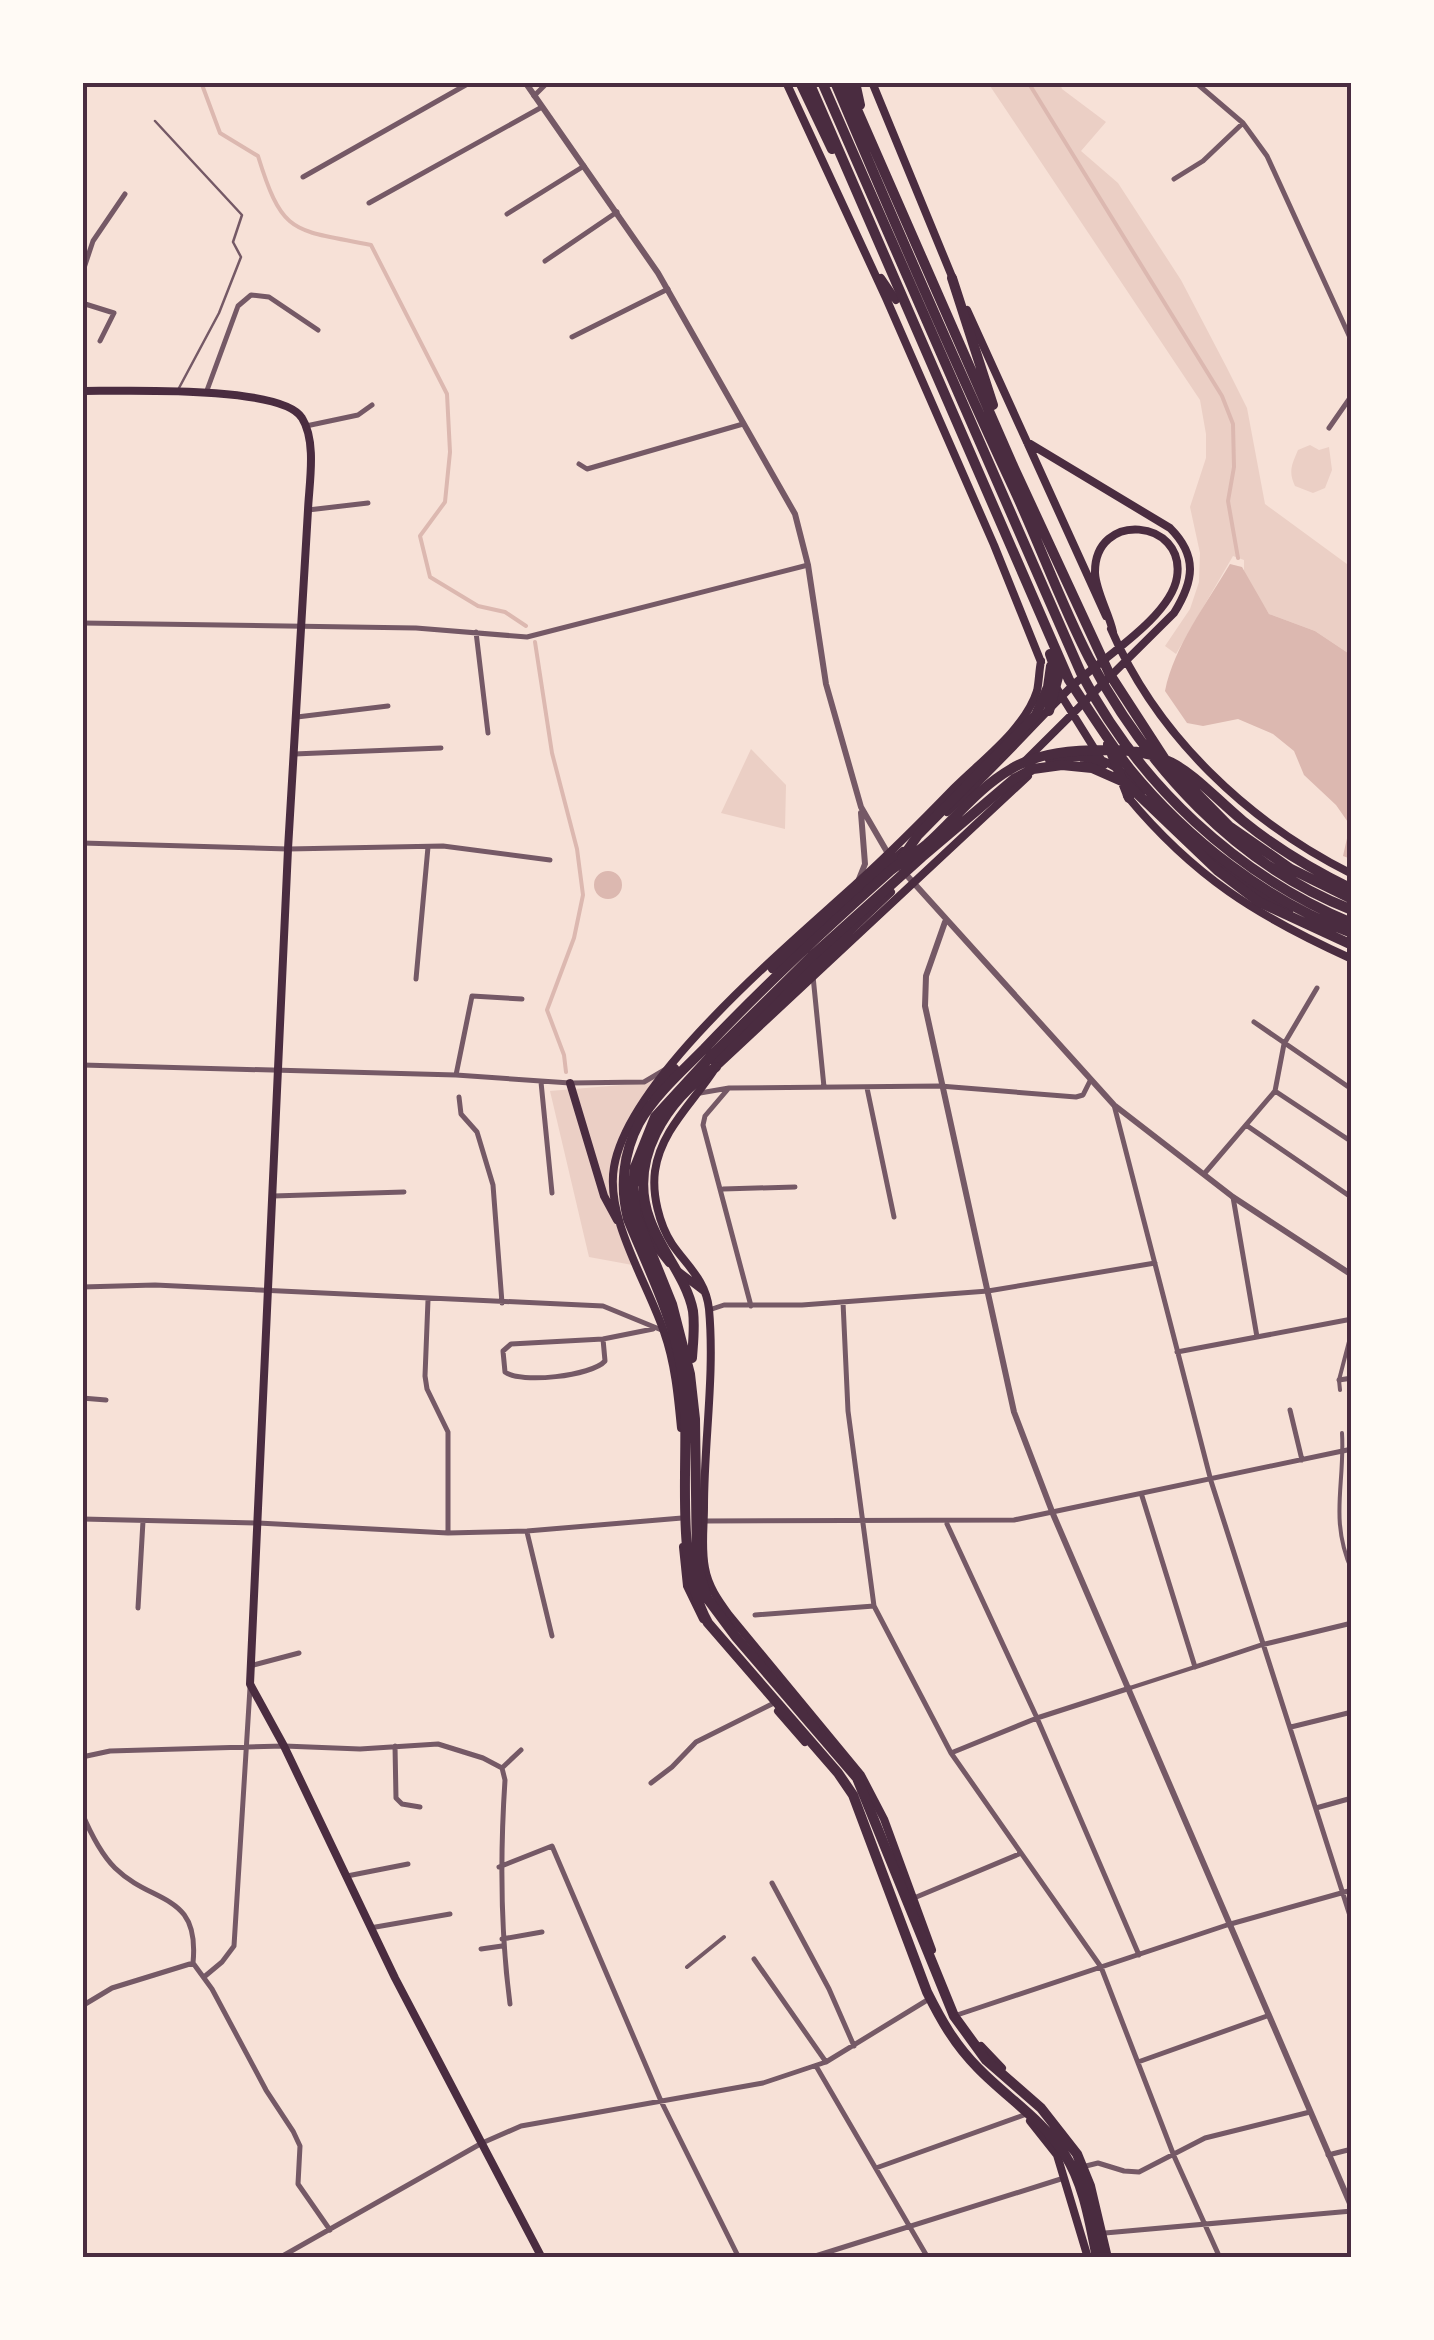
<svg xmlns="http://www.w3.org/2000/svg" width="1434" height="2340" viewBox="0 0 1434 2340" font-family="Commissioner,sans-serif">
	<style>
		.green { fill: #ebcfc5 }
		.water { fill: #dcb8b0 }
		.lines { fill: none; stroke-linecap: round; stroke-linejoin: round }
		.stream { stroke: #dcb8b0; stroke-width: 4 }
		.service { stroke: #755966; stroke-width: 2.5 }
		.pedestrian { stroke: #755966; stroke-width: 4 }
		.minor { stroke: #755966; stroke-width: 5 }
		.tertiary { stroke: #755966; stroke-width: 6 }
		.secondary { stroke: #4a2c40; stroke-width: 8 }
		.motorway { stroke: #4a2c40; stroke-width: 10 }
		.neatline { fill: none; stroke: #4a2c40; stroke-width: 4 }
	</style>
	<rect width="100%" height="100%" fill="#f7e1d7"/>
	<!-- green -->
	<path class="green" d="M988 83H1060L1062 89 1106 122 1081 151 1118 183 1181 280 1227 368 1247 408 1265 504 1351 567V655L1315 631 1269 614 1244 574V560L1233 556 1176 654 1165 646 1190 609 1199 582 1200 553 1190 507 1206 458V434L1200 400Z
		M1310 445 1319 450 1329 447 1332 470 1325 488 1313 493 1295 486C1288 472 1292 464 1298 450Z
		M751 749 786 785 785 829 721 813Z
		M663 1071 632 1116 618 1174 619 1212 638 1266 589 1257 550 1091 645 1083Z"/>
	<!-- water -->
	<path class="water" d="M1230 564 1242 567 1269 614 1315 631 1351 655V859L1343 856 1350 825 1336 805 1304 775 1294 751 1273 734 1238 719 1203 726 1187 723 1165 691C1174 646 1207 603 1230 564Z
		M594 885a14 14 0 1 1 28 0a14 14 0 1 1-28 0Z"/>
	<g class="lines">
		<!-- stream -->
		<path class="stream" d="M201 82 220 133 258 156C283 237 293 229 371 245L447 394 450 452 445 502 420 536 430 577 478 606 505 612 526 626
			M1028 82 1222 396 1233 424 1234 467 1228 501 1238 558
			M535 642 552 753 577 849 583 895 574 938 547 1010 564 1055 566 1072"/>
		<!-- service -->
		<path class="service" d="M155 121 242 215 233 242 241 257 219 313 179 388"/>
		<!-- pedestrian -->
		<path class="pedestrian" d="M1340 1390 1339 1380 1352 1330
			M1342 1433C1345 1485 1329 1519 1352 1571
			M1130 1688 1195 1667
			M687 1967 724 1937"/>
		<!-- minor -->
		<path class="minor" d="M1195 82 1243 123 1267 156 1352 342
			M534 96 548 82
			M303 177 471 82
			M1174 179 1203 161 1243 123
			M369 203 542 107
			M507 214 584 166
			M545 261 617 212
			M82 274 93 241 125 194
			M82 303 114 313 100 341
			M572 337 668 289
			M206 393 238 306 251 295 269 297 318 330
			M82 402 83 391
			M306 426 358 415 372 405
			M1329 428 1352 395
			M579 464 587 469 743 424
			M308 510 368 503
			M82 623 416 628 527 637 808 565
			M476 632 488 733
			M297 717 388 706
			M294 754 441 748
			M82 843 288 849 443 846 550 860
			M813 976 824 1087
			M416 979 428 847
			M1254 1022 1350 1088
			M82 1065 456 1075 570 1083 644 1082 666 1069
			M456 1075 472 996 522 999
			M541 1082 552 1193
			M867 1088 894 1217
			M728 1089 705 1116 703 1125 751 1306
			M1275 1091 1352 1142
			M700 1093 729 1088 940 1086 1076 1097 1083 1095 1090 1081
			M459 1097 461 1114 477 1132 493 1185 502 1303
			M1114 1105 1211 1481 1352 1922
			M1246 1125 1348 1195
			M1204 1174 1275 1091 1284 1044 1317 988
			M723 1189 795 1187
			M273 1196 404 1192
			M1233 1197 1257 1337
			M82 1287 155 1285 603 1306 664 1331
			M428 1300 425 1376 427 1389 448 1432V1533
			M843 1302 848 1411 874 1606 951 1753 1101 1967 1174 2156 1220 2258
			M709 1310 724 1305H802L988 1291 1155 1263
			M603 1339 605 1361C592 1376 520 1384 505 1372L503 1351 511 1344 603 1339 653 1329
			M1177 1352 1352 1319
			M1339 1380 1352 1378
			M82 1398 106 1400
			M1290 1410 1302 1460
			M1142 1496 1195 1667 1261 1645 1352 1623
			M82 1519 258 1523 448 1533 527 1531 682 1518
			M704 1521 1014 1520 1352 1449
			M947 1524 1037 1718 1139 1955
			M527 1532 552 1636
			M138 1608 143 1521
			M755 1615 874 1606
			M250 1666 299 1653
			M1291 1727 1352 1712
			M395 1746 396 1798 402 1804 420 1807
			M951 1753 1037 1718 1130 1688
			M82 1757 110 1751 284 1746 360 1749 438 1744 483 1758 502 1768
			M502 1768 505 1780C500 1856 500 1928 510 2004
			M502 1768 521 1750
			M651 1783 672 1767 696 1742 772 1704
			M1316 1808 1352 1798
			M82 1813C90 1832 100 1853 115 1868 153 1905 200 1892 193 1963
			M499 1867 552 1846 661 2101 739 2258
			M347 1876 408 1864
			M772 1883 829 1989 854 2046
			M914 1898 1019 1854
			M370 1928 450 1914
			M502 1939 542 1932
			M481 1949 502 1946
			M754 1959 826 2062
			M193 1963 212 1989 266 2090 293 2131 300 2146 298 2184 330 2230
			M204 1977 222 1962 234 1946 250 1688
			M82 2006 112 1988 193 1963
			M957 2015 1227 1925 1352 1890
			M1138 2062 1267 2016
			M816 2066 928 2258
			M1328 2155 1352 2149
			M1082 2167 1098 2163 1124 2171 1139 2172 1205 2138 1310 2112
			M876 2168 1024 2115
			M1105 2233 1352 2211
			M279 2258 482 2143 521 2126 763 2083 826 2062 929 1999
			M809 2258 1064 2178"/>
		<!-- tertiary -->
		<path class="tertiary" d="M525 82 658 273 795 514 808 565 826 684 861 807 890 857
			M902 870 1114 1105 1233 1197 1352 1275
			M859 879 865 864 861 813
			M945 922 926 976 925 1006 1014 1412 1053 1514 1352 2208"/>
		<!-- secondary -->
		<path class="secondary" d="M786 82 886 298 994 545 1041 662
			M872 82 953 279
			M881 278 896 300
			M967 310 1106 616
			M82 391C123 391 283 385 302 418 317 442 309 484 308 510L288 849 250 1684 284 1746 395 1978 542 2258
			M1111 629C1157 736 1248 822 1352 874
			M1056 687 1104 764
			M1026 760 1174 613C1194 581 1198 556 1170 528L1027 442
			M1049 760C1095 752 1110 758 1143 791
			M1084 762 1104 765
			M1127 796C1194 877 1257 916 1352 959
			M947 812C991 772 1030 728 1072 686 1101 659 1171 617 1177 577 1186 519 1094 510 1095 573 1096 592 1109 613 1113 632
			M1203 849 1262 896 1289 911
			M772 969 903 851
			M713 1061 891 892
			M570 1083 604 1196 617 1220
			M652 1096 675 1068
			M638 1200 654 1244 669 1263
			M679 1272 704 1291
			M681 1428C678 1396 675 1363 664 1332 648 1284 605 1218 614 1167 629 1078 788 946 856 884 890 853 922 821 954 788 981 761 1025 729 1037 691 1039 682 1039 671 1041 661
			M683 1547 687 1586 703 1619
			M778 1711 805 1742
			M932 1950 884 1819 861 1775 729 1615C718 1600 708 1586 705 1568 701 1548 704 1527 704 1507 704 1441 715 1375 709 1309 706 1280 687 1266 672 1244 659 1224 652 1194 655 1171 661 1129 695 1101 716 1067L1028 776
			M981 2046 1002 2068
			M1030 2121 1057 2155 1088 2258"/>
		<!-- motorway -->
		<path class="motorway" d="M800 82 832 149
			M809 82 1069 680C1089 710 1108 741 1130 769 1187 839 1267 901 1352 933
			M822 82 1081 673C1139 784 1236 875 1352 923
			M835 82C892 217 950 352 1012 485 1039 542 1060 602 1089 658 1146 766 1236 865 1352 910
			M845 82 1014 468 1109 673 1168 764 1229 826 1291 869 1352 899
			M855 82 860 105
			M952 278 993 405
			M1049 711 1058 677 1050 654
			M1108 744 1129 798
			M902 858 918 835 1036 715 1048 687 1051 666
			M692 1358C693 1343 695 1327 693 1311 687 1279 661 1251 650 1220 627 1160 667 1099 716 1067
			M1097 2258C1090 2224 1084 2184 1065 2155 1043 2120 1006 2097 978 2068 955 2045 941 2020 927 1992L853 1795 838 1773 708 1623C670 1553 693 1452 682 1372 674 1319 648 1268 628 1219 620 1187 623 1153 639 1123 655 1095 681 1072 704 1049 763 987 826 928 890 871 902 861 915 854 927 844 955 819 978 788 1011 769 1039 752 1075 750 1107 750 1178 749 1193 779 1243 821 1276 848 1313 870 1352 889
			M1107 2258 1090 2186 1077 2154 1041 2108 986 2060 954 2016 857 1778 736 1637 707 1598 697 1565 695 1419 690 1374 672 1304 636 1215 633 1187 635 1167 655 1117 712 1055 812 956 922 857 1014 779 1033 769 1062 765 1092 768 1126 783 1217 870 1259 902 1352 945"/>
	</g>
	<!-- border -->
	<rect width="1434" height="2340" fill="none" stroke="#fffaf5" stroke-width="170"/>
	<rect x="85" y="85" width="1264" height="2170" class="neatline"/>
</svg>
